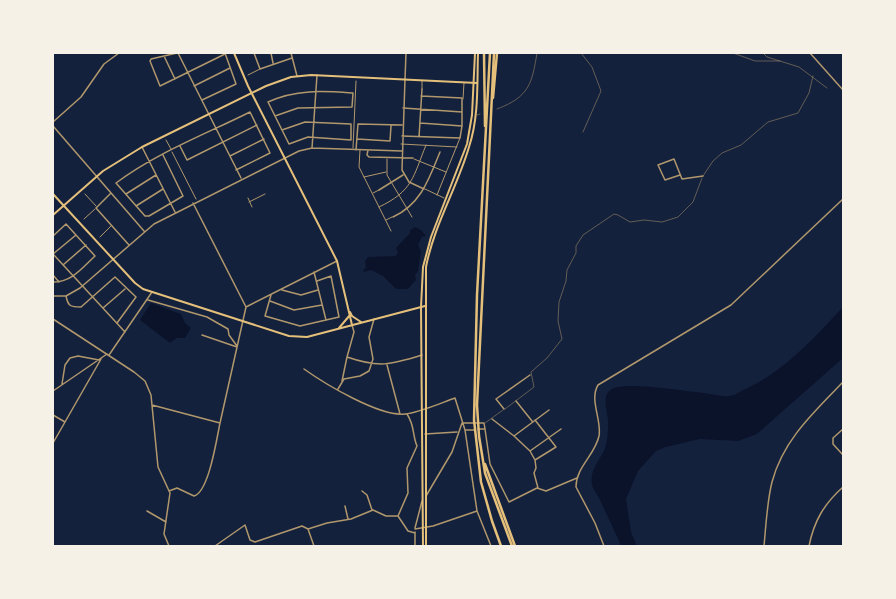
<svg xmlns="http://www.w3.org/2000/svg" width="896" height="599" viewBox="0 0 896 599" font-family="'Archivo Narrow',sans-serif">
	<style>
		.water { fill: #0b132b }
		.lines { fill: none; stroke-linecap: round; stroke-linejoin: round }
		.service { stroke: #b1986c; stroke-width: 0.5 }
		.pedestrian { stroke: #b1986c; stroke-width: 1 }
		.minor { stroke: #b1986c; stroke-width: 1.5 }
		.tertiary { stroke: #b1986c; stroke-width: 1.5 }
		.secondary { stroke: #e5c07b; stroke-width: 2 }
		.primary { stroke: #e5c07b; stroke-width: 2 }
		.motorway { stroke: #e5c07b; stroke-width: 2.5 }
	</style>
	<rect width="100%" height="100%" fill="#14213d"/>
	<!-- water -->
	<path class="water" d="M415 227 421 230 426 236 422 237 418 245 421 251 418 271 415 275 416 280 408 289H396L383 276 371 270 364 272 363 270 366 268 365 261 368 257 395 256 398 253 396 248 410 233V230Z
		M151 303 181 314 185 323 191 328 185 338H177L170 343 140 320Z
		M843 307V358L757 434 738 441 700 439 666 447 656 451 638 471 626 499 631 532 637 546H621C615 531 607 516 601 502 599 496 593 491 592 484 589 470 601 459 605 448 607 442 608 433 608 427 610 415 598 394 614 388 632 382 690 392 711 394 717 395 724 397 729 396 734 396 739 392 743 390 783 373 814 338 843 307Z"/>
	<g class="lines">
		<!-- service -->
		<path class="service" d="M581 53 592 67 601 91 583 132
			M733 53 755 61H780
			M763 53 767 57 799 67 827 88
			M497 109C529 97 532 84 537 53
			M477 115 480 114
			M703 176 713 161 722 153 741 145 768 122 798 113 809 93 813 76
			M505 409 534 387 531 372 547 358 562 339 558 321 559 302 566 281 567 270 576 253V246L583 235 614 214 618 215 630 222 644 220 662 222 678 217 693 202 702 178
			M485 423 503 410"/>
		<!-- pedestrian -->
		<path class="pedestrian" d="M248 75 260 69
			M422 89V81
			M463 99 464 83
			M166 140 171 149
			M401 144 457 147
			M353 148 356 81
			M360 150 359 167 391 231
			M172 152 196 199
			M387 159V175L412 217
			M414 159 446 172
			M364 177 386 172
			M425 189 444 198
			M373 193 379 190
			M85 194 96 206
			M437 195 460 138
			M248 198 252 207
			M249 202 265 194
			M379 207C413 191 413 177 426 145
			M84 219 95 209
			M386 220 392 217
			M100 237 111 226"/>
		<!-- minor -->
		<path class="minor" d="M177 53 151 59 150 61 160 86 225 54
			M178 53 241 178
			M254 53 260 69 292 58
			M271 53 273 63
			M291 53 297 76
			M164 56 175 79
			M405 79 402 170 409 182 424 189
			M194 86 230 68
			M202 100 236 84 225 53
			M403 108 462 112
			M275 116 298 108 352 107 353 93C323 91 296 89 268 102L289 144 308 137 351 140V124L305 122 282 130
			M420 123 462 126
			M53 126 144 231
			M402 136 460 138 462 126V98L421 96
			M419 137 422 89
			M357 139 390 141 391 126
			M180 146 187 160 257 125
			M142 147 175 212
			M312 148 317 75
			M356 150 358 124 402 125
			M368 150 367 155 369 157 413 158
			M163 155 183 196 149 216H145L116 183C156 153 206 134 250 112L270 153 236 170
			M230 156 264 139
			M680 175 665 180 658 165 674 159 682 179 703 176
			M379 190 403 175
			M111 193 96 208 129 245
			M126 194 156 175
			M136 206 163 189
			M393 217C421 204 429 179 440 152
			M53 236 66 224 95 256C82 268 72 282 53 282
			M53 254 125 332
			M53 254 76 235
			M63 265 86 245
			M314 272 326 320
			M53 275 59 282
			M282 290 301 295 318 290
			M271 295 265 316 300 326 339 317 331 276 317 281
			M53 296H66L80 288 154 224 299 151 312 148 402 151
			M66 296C68 306 70 307 81 307L115 277 136 297 117 323
			M148 300 207 317 228 329 229 335 237 346
			M270 301 294 310 322 305
			M246 307 337 261
			M103 308 125 289
			M53 319 134 372 145 381 151 395 158 467 170 493 164 534 169 546
			M202 335 237 347
			M109 355 152 292
			M347 357 354 332 352 325
			M387 365 400 414
			M304 369C325 384 380 417 405 414 418 413 441 403 455 398L465 430 477 511 491 546
			M342 381 347 357C379 368 390 365 422 355
			M62 384 65 365 70 358 78 356 99 360
			M338 389 344 379 360 376 369 371 373 359 369 337 374 319
			M53 391 107 354
			M516 401 532 421
			M152 405 220 423 246 307 193 203
			M504 409 496 399 530 375
			M53 415 65 422
			M492 419 514 436 549 410
			M535 420 556 447 535 460
			M485 429 490 464 509 502 537 488 546 491 577 478
			M843 429 833 438V444L843 455
			M466 430H474
			M425 434 457 432
			M514 436 530 451 535 460 536 468 534 473 538 488
			M53 443 101 359
			M530 451 561 429
			M169 491 177 488 194 496C209 492 217 437 220 423
			M362 491 367 495 372 510
			M426 496 452 452 462 423H484L485 429H478
			M345 506 348 519
			M147 511 166 522
			M398 516 408 493 407 468 417 446C412 434 415 426 407 414
			M415 528 422 501
			M308 529 314 546
			M415 529 433 526 477 511
			M415 532V546
			M215 546 245 525 250 540 255 542 302 526 308 529 327 523 351 519 373 510 386 516H398L408 531 415 533
			M764 546C766 525 767 502 772 482 783 440 814 412 843 382"/>
		<!-- tertiary -->
		<path class="tertiary" d="M810 53 843 90
			M405 79 406 53
			M53 122 81 97 104 64 119 53
			M604 546 595 523 576 487C576 467 595 455 599 436 602 420 589 400 598 385L731 305 843 199
			M809 546C814 521 824 504 843 487"/>
		<!-- secondary -->
		<path class="secondary" d="M234 53 248 86 337 261 352 325
			M53 194 135 283 143 289 289 336 307 337 425 306
			M53 215 103 171 142 147 266 86 291 77 311 75 477 83
			M350 312 352 316 361 322
			M339 328 350 315"/>
		<!-- primary -->
		<path class="primary" d="M423 546 421 307 423 267 431 237 467 144 472 115 475 53
			M426 546V267C434 225 457 188 469 147 479 117 477 84 478 53"/>
		<!-- motorway -->
		<path class="motorway" d="M484 53 485 126
			M490 53 477 295 474 420 481 482 492 521 501 546
			M494 53 477 405 479 436 485 473 512 546
			M493 98 497 53
			M485 464 515 546"/>
	</g>
	<!-- border -->
	<rect width="896" height="599" fill="none" stroke="#f6f1e7" stroke-width="108"/>
</svg>
